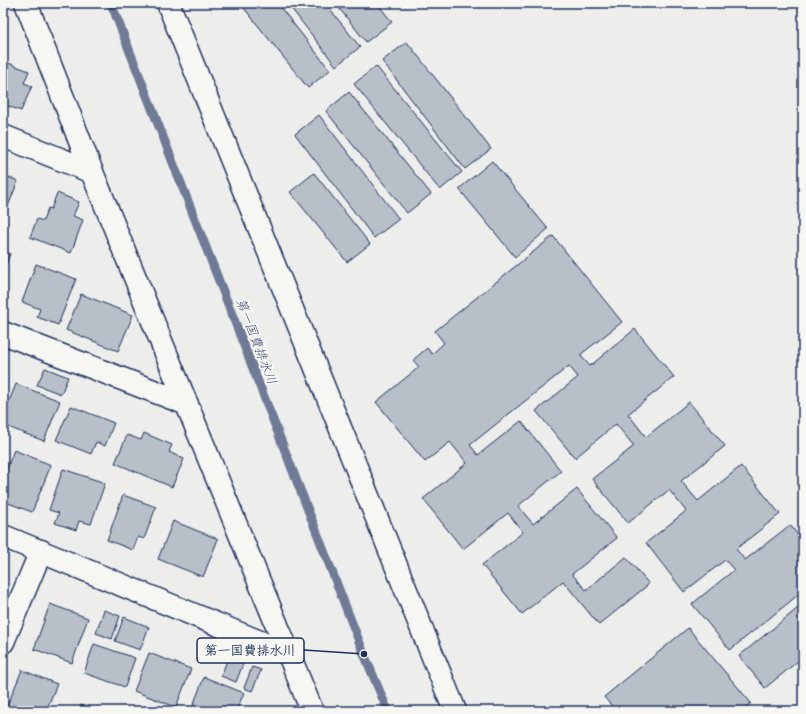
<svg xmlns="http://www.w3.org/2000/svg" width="806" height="714" viewBox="0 0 806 714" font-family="'Shantell Sans','Klee One',sans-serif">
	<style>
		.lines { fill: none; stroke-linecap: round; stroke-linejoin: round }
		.stream { stroke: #6e7a96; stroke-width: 9 }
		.building { fill: #b9bfc8; stroke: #1b2f5e }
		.minor-casing { stroke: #1b2f5e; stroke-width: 25 }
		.tertiary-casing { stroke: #1b2f5e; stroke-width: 25 }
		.minor { stroke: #f6f6f2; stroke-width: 22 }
		.tertiary { stroke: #f6f6f2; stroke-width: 22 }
		.labels { text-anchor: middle; stroke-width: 4; stroke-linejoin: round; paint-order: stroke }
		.water-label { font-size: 13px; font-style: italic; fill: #44547a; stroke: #f6f6f2 }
		.leader { fill: none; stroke: #1b2f5e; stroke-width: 1.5 }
		.callout-dot { fill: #1b2f5e; stroke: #f6f6f2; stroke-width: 1.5 }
		.callout { fill: #f6f6f2; stroke: #1b2f5e; stroke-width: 1.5 }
		.callout-label { font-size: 13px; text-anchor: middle; font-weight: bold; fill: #1b2f5e }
	</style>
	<rect width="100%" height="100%" fill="#edeeec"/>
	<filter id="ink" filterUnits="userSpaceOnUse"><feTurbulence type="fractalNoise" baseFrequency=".025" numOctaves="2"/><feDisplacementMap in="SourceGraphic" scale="8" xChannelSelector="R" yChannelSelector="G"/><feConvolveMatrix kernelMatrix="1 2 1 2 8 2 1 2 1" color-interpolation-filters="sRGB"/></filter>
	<g filter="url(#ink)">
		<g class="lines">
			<!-- stream -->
			<path class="stream" d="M111 3 364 654 388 711"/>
		</g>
		<!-- building -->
		<path class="building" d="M240 3H277L330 70 308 88Z
			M287 3H325L360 47 336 66Z
			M335 3H377L392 22 366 42Z
			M407 42 491 149 465 169 382 61Z
			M3 61 29 71 24 83 32 86 21 111 3 104Z
			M376 66 462 172 440 190 354 84Z
			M349 92 431 194 407 213 326 111Z
			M319 115 399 219 374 238 295 134Z
			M492 161 548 229 515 257 459 189Z
			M314 173 370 244 347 262 290 192Z
			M3 175 18 181 3 219Z
			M57 193 79 202 73 216 83 220 71 253 30 237 37 219 43 221 48 208 51 209Z
			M553 236 622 322 580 355 590 366 635 329 674 377 628 414 646 437 689 402 725 446 681 481 698 501 741 466 780 514 736 549 745 560 790 525 803 541V591L730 650 692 604 734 570 725 560 684 592 646 543 686 511 669 490 628 523 592 479 634 446 616 424 575 458 536 411 578 377 569 366 470 445 478 455 521 421 561 471 518 506 533 524 577 489 617 538 572 574 586 590 626 557 649 584 599 625 563 581 522 614 482 565 523 532 508 513 463 549 423 499 467 463 450 442 425 462 376 402 419 367 413 360 427 348 432 354 444 343 435 331Z
			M3 251 10 254 3 272Z
			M36 264 76 279 58 325 37 317 40 309 22 302Z
			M81 294 133 315 118 351 66 330Z
			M45 368 68 377 61 394 37 385Z
			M16 384 60 401 44 441 3 425V416Z
			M71 406 114 423 105 446 96 442 91 454 56 440Z
			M144 433 172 445 169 452 184 459 172 487 115 463 127 435 141 440Z
			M14 450 51 465 32 512 3 501V478Z
			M63 469 105 483 91 524 79 521 76 530 55 523 59 513 49 510Z
			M123 495 156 507 144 539 138 537 133 550 107 540Z
			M173 521 218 539 203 577 158 559Z
			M50 604 88 618 72 663 34 649Z
			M803 604V657L765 688 739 656Z
			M104 610 120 616 112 639 96 633Z
			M124 617 149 627 140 650 115 641Z
			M688 628 751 703 741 711H616L604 697Z
			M94 644 135 658 125 687 84 673Z
			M149 653 191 669 176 707 134 691Z
			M228 658 243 664 236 682 221 676Z
			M252 667 261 670 252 691 244 688Z
			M22 670 57 684 46 711H5Z
			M204 677 244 693 236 711H191Z
			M81 705 98 711H78Z"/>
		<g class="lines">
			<defs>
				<path id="minor" d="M26 3 92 172 312 711
					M168 3 455 711
					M3 136 92 172
					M3 333 187 404
					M3 642 41 551"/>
				<path id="tertiary" d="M3 536 289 654"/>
			</defs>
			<!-- minor casing -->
			<use href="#minor" class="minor-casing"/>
			<!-- tertiary casing -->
			<use href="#tertiary" class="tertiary-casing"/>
			<!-- minor -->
			<use href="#minor" class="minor"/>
			<!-- tertiary -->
			<use href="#tertiary" class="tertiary"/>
		</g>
	</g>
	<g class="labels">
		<!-- water labels -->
		<g class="water-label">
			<text transform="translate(257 341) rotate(69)" y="5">第一国費排水川</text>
		</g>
	</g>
	<!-- callouts -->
	<path class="leader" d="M364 654L304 650"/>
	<circle class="callout-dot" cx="364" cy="654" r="4"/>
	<rect class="callout" x="197" y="638" width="107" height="25" rx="4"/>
	<g class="callout-label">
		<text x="250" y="655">第一国費排水川</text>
	</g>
	<!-- margin -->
	<rect width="806" height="714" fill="none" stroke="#f6f6f2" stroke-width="16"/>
	<rect x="8" y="8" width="790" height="698" fill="none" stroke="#1b2f5e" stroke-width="1.5" filter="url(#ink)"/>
</svg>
